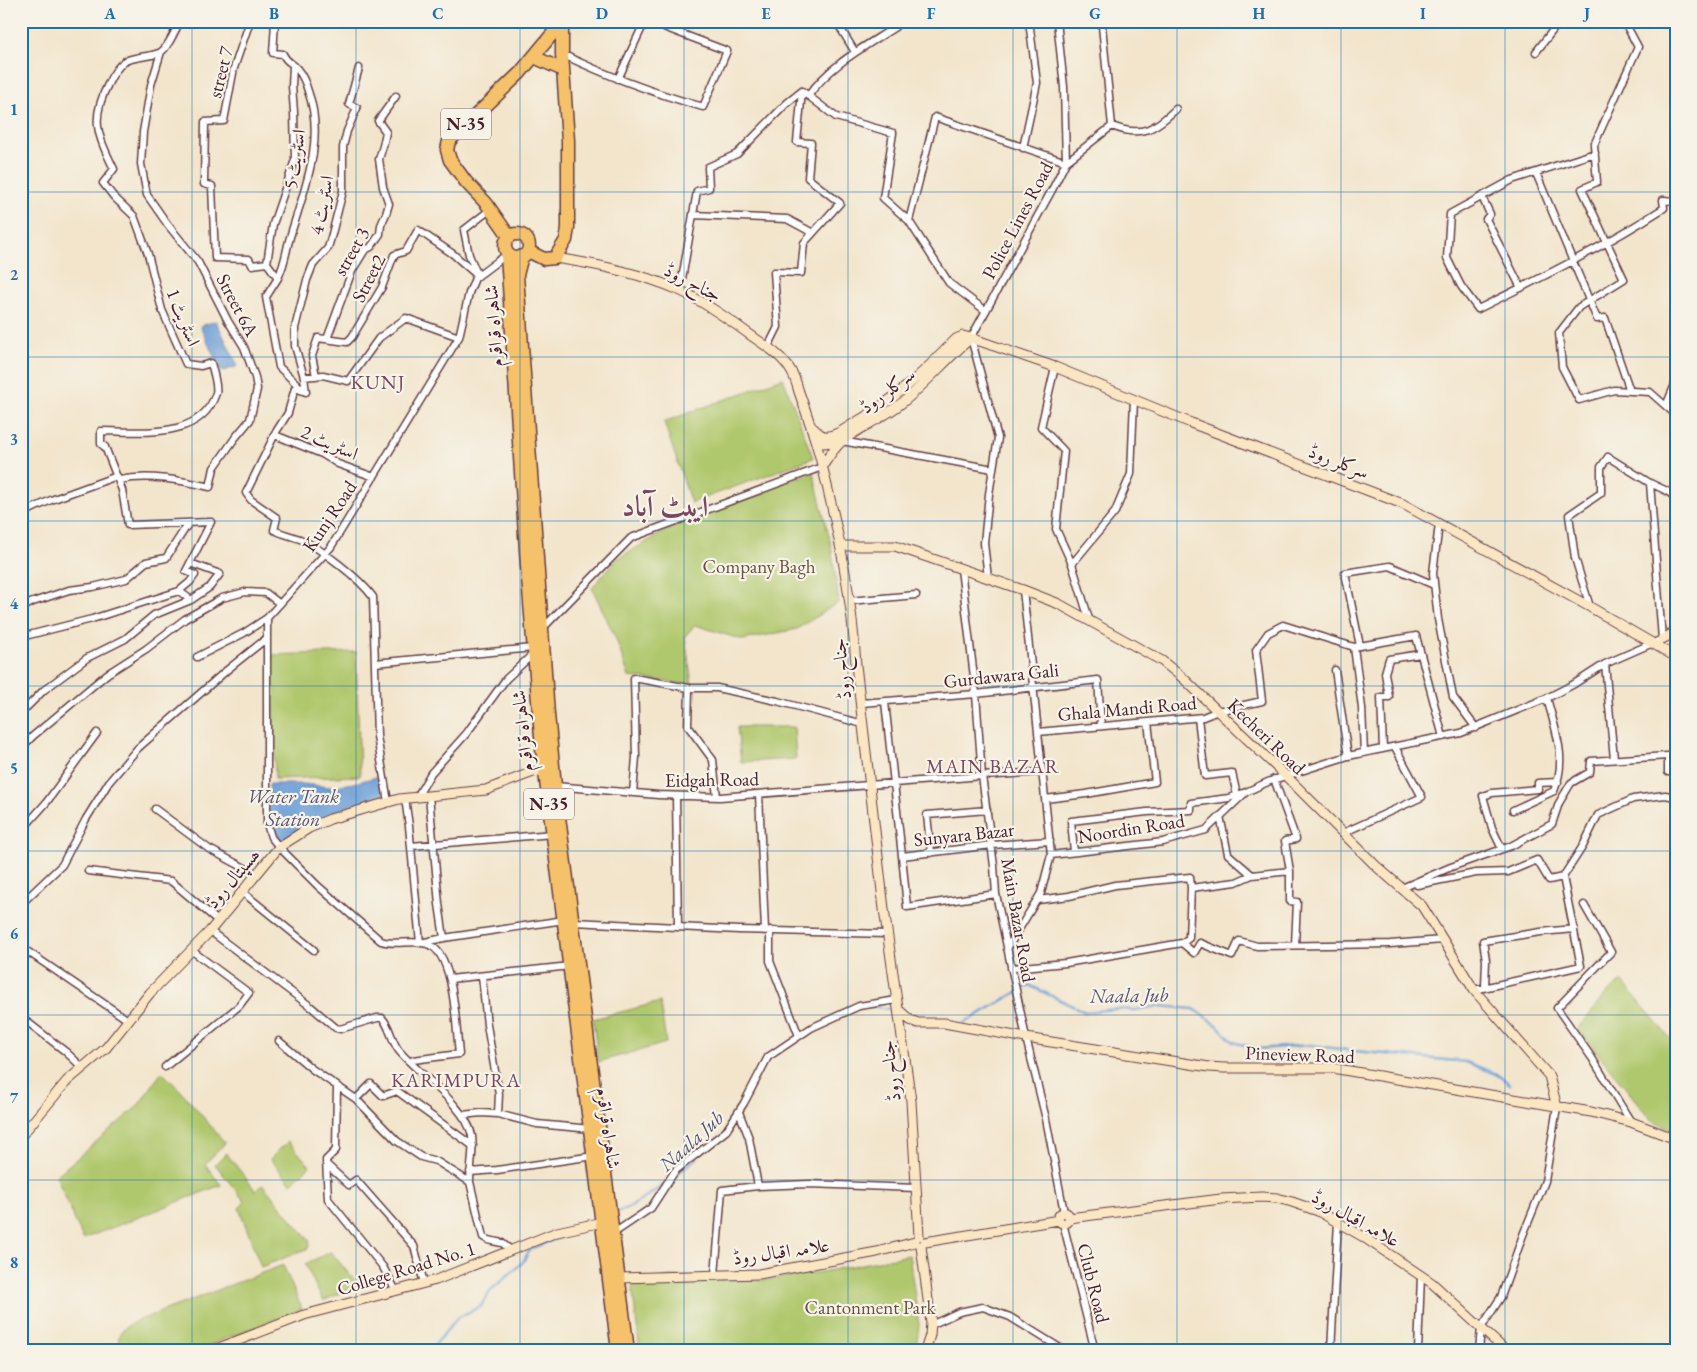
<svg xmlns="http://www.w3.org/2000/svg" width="1697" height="1372" viewBox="0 0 1697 1372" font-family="'EB Garamond',Amiri,serif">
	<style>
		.green { fill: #b0c86d; stroke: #7d744c }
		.water { fill: #6c9fd7; stroke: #5b5f81 }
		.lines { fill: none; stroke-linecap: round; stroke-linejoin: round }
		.stream { stroke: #6c9fd7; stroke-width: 2.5 }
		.street-casing { stroke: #633d43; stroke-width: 9 }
		.secondary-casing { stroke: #633d43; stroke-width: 11 }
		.highway-casing { stroke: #633d43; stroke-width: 15 }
		.street { stroke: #fff; stroke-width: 6 }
		.secondary { stroke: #fbe6c4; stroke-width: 9 }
		.highway { stroke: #f5c16b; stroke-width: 12 }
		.grid { fill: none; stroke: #1f6fb2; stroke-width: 1; stroke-opacity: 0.55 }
		.labels { text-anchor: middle; stroke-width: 4.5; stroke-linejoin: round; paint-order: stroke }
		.shield { fill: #f7f3e8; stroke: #7e5f64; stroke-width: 1 }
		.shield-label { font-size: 18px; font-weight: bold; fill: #4a1f2b }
		.street-label { font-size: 19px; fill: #4a1f2b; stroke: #f7f3e8 }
		.park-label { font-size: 19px; fill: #69523f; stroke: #f7f3e8 }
		.neighbourhood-label { font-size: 20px; letter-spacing: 1px; fill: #784860; stroke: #f7f3e8 }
		.water-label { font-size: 20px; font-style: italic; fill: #585270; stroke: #f7f3e8 }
		.town-label { font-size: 29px; font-weight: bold; fill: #784860; stroke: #f7f3e8 }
		.neatline { fill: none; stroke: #1f6fb2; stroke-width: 2 }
		.grid-label { font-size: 16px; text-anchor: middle; font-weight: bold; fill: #1f6fb2 }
	</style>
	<rect width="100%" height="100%" fill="#f7f3e8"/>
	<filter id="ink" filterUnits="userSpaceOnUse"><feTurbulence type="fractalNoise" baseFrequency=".02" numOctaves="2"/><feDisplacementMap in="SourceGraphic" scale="10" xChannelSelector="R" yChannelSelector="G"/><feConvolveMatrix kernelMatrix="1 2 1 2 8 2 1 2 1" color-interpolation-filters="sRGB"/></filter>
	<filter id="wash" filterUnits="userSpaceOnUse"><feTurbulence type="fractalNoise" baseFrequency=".0096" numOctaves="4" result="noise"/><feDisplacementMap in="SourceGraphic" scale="20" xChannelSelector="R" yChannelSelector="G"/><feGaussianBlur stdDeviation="1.12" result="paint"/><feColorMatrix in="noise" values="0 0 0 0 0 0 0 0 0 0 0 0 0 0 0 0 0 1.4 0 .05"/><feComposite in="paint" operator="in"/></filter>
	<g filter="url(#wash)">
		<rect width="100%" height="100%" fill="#f2e5cc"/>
		<!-- green -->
		<path class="green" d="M783 378 813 458 691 503 664 422Z
			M813 472 831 545 839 602 797 629 743 640 695 625 685 636 692 685 629 677 616 639 592 588 617 559 688 518Z
			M356 652 360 776 275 779 271 655Z
			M737 727H794L796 759 741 762Z
			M1622 981 1676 1046V1130L1653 1122 1578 1029 1604 996Z
			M660 1002 666 1043 598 1062 593 1019Z
			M162 1072 181 1091 225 1143 205 1164 221 1185 83 1239 56 1176 137 1107Z
			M288 1141 310 1166 291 1183 270 1159Z
			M226 1153 256 1191 263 1185 309 1240 310 1244 307 1249 261 1267 239 1208 245 1202 215 1164Z
			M331 1252 358 1285 323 1301 305 1264Z
			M909 1255 919 1325 917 1340 911 1351H640L632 1285 669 1276 760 1281 816 1273Z
			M283 1265 302 1309 194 1351H120C116 1332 121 1329 137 1321Z"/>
		<!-- water -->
		<path class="water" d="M216 321 238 366 221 372 200 326Z
			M380 776 385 799 280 844 273 836 270 823 269 784H305L329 787 354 783Z"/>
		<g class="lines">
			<!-- stream -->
			<path class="stream" d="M871 1006 895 1010
				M909 1015 921 1019
				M964 1023 1029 985 1085 1012 1116 1009 1135 1010 1159 1006 1194 1009 1218 1026 1233 1042 1258 1049 1310 1045 1355 1051 1466 1062 1496 1074 1510 1084
				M674 1177 697 1158
				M619 1212 632 1206 664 1185
				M430 1351 457 1318 481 1306 491 1290 523 1262 530 1249 570 1233"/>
		</g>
	</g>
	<g filter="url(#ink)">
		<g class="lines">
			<defs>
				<path id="street" d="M180 21C176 29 167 50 159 53 149 57 136 56 125 61 119 65 112 75 109 82 90 119 97 134 114 169L103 183 114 197 134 216 148 254 162 310 186 364 201 366 211 363C213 371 218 386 216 393 201 441 139 431 101 431V444L105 447 122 490 128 525 211 522 186 571 195 575 190 582 179 591 191 600 210 587 220 574 190 563
					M250 21 234 68 224 121 205 122 204 184 212 186 215 258 249 259 252 265 267 263 273 224 295 160 294 112 292 86 293 66
					M265 21 275 23 273 53 283 54C287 64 293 62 298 70 302 75 306 84 308 91 326 140 304 190 290 237 286 251 285 264 278 278L267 263
					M836 21 855 52
					M1098 21 1102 26 1112 126
					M1624 21 1638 47 1594 145 1597 182 1582 189 1624 279 1579 307 1559 333 1562 367 1579 400 1614 390 1650 392 1676 415
					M1536 52 1560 21
					M562 54C607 76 654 93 703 107L727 51 648 21
					M618 79 645 21
					M808 96C831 64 863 48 895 27L899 21
					M1112 126C1141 138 1155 129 1176 109
					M1023 148 1037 83 1029 21
					M1595 153 1512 180 1450 214 1447 258 1461 286 1478 309C1541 278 1605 246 1664 208L1663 200 1676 201
					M1536 173 1597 319 1605 318 1630 391
					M1482 197 1490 214 1486 219 1521 288
					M693 215 787 219 813 233
					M909 221 935 117 1066 162 1112 126
					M278 278 266 297 279 367 302 389
					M680 291 697 191 709 188 708 167 737 154 787 103 802 91 836 117 893 133 883 198 909 221 949 283 986 311
					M327 339 352 271 365 250 371 247 380 234 381 225 386 214 389 204 383 187 379 159 383 146 386 132 378 121 396 96
					M768 347 778 327 774 272 801 273 804 243 840 203 808 178 811 143 797 142 802 91
					M1055 367 1041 427 1064 451 1056 529 1072 564
					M316 376 312 356 318 338 347 342 352 337 382 287 394 255 406 251 418 230 453 254 478 276 469 255 464 230 491 209
					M304 377 295 346V328L307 280 313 265 328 248 332 234 343 191V147L347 131 357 108 349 104 359 68
					M1666 406 1676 382
					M275 435 322 454 338 464 374 477
					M842 441 993 469
					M119 480C149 474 180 480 210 487L214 468 235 438 250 420 257 389 255 377 244 347 228 321 198 262 168 225 147 195 141 164 143 132 151 85 161 52
					M21 514 51 500 117 476
					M1439 524 1433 573 1438 619 1453 697 1476 728
					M961 569 976 694 982 776 1041 772
					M988 578 984 543 989 494 998 438 971 338 1053 188 1066 162 1064 87 1057 21
					M849 601 916 595
					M1590 607 1575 558 1569 515 1601 493V467L1608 457 1650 483 1667 491 1676 498
					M21 608 33 602 69 590 93 587 126 579 146 562 166 558 188 524
					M1089 619 1072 564 1115 512 1131 474 1134 399
					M542 629 631 538 822 467
					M21 637 92 619 179 591
					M1360 646 1345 573 1390 566 1434 585
					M1354 647 1362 708 1364 753
					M197 657 244 633 267 618
					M375 663 533 648
					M1605 664 1614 759
					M1335 670 1348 756
					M689 688H717L777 701 863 724
					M885 702 902 856
					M861 703 976 694 1098 680 1101 726
					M21 713 44 690 87 658 125 639 154 615 191 600
					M1198 718 1205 776 1232 773 1237 795
					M1038 732 1203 717 1218 711 1262 701 1256 650 1268 633 1283 625 1354 647 1416 636 1443 737
					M21 748 33 736 107 674 146 649 185 619 222 598 245 592 266 593 280 604
					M1383 749 1381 697H1389L1385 673 1389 659 1421 654
					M1274 779 1296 839 1285 841 1290 871V901L1297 902 1295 945
					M555 786 658 795 720 797 982 776 994 866 996 894 1026 1038 1046 1119 1064 1212
					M633 793 636 757 634 678 689 688 688 726 713 760 717 797
					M759 794 765 930
					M676 796 678 926
					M417 797 431 773 466 734 506 679 534 653
					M405 798 409 826 420 943 444 938 439 904 429 796
					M1045 799 1086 794 1155 782 1148 722
					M388 802 377 736 373 597C359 578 322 549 300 539 291 536 283 534 274 530L277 518 251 500 246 493 276 432 288 413 295 388 306 392 304 377 323 375 348 381 379 338 406 318 459 337
					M155 809 209 849 256 874
					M1513 810 1554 791C1568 758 1555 730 1547 698
					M1220 816 1228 854 1252 875 1290 871
					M21 831 46 803 97 733
					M1343 833 1422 797 1395 747
					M411 846 553 834
					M1502 849 1492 828 1483 796 1492 793 1538 789V783L1558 782
					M1074 852 1071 821 1147 812 1191 810V803L1229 798 1243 793
					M931 853 927 815 987 810
					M1051 855 1163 842 1206 830 1246 792 1270 781 1348 756 1461 733 1547 698 1574 684 1605 664 1662 639 1650 483
					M88 871 171 881 218 921
					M1417 885 1476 873 1508 872 1537 860 1549 880 1563 877
					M1402 888 1451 867 1511 846 1552 824 1559 803 1571 783 1590 772 1591 761 1668 756V772H1676
					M241 891 314 950
					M996 894 907 907 902 856 992 845 1050 841
					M1038 900 1069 896 1115 885 1190 877 1191 888
					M21 904 62 865 86 819 109 782 138 748 227 670 267 638
					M1584 905 1611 952 1557 1008 1592 1058 1631 1122
					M574 922 739 930 887 934
					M770 930V961L799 1036
					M210 931 310 1006 336 1028 340 1029 377 1018H382C391 1027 391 1042 400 1052 419 1074 467 1107 472 1136 474 1150 470 1167 470 1182
					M444 938 564 920
					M1182 943 1189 938 1191 888 1236 882 1252 875
					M21 947 128 1020
					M1007 949 1041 893 1051 855 1023 590
					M1011 968 1066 963 1182 943 1194 953 1200 943 1232 956 1239 941 1257 946 1390 944 1443 940
					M482 976 487 1025 499 1094 498 1114
					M450 979 570 966
					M1485 987 1486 960 1483 941 1541 932 1574 929
					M1474 990 1581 966 1563 877 1583 846 1598 815 1633 799 1665 795 1676 797
					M21 1017 66 1052 82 1067
					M279 1041 312 1069 356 1099 397 1141 421 1157 436 1161 470 1182 483 1237 488 1240 502 1243 511 1250
					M411 1063 413 1060 459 1054C456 1029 455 951 427 944 412 939 396 946 381 941L318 886 279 847 271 837 267 824V618L331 547 459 337 469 293 475 278 506 255
					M165 1067 239 1006 249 993 191 950
					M337 1086 336 1150 326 1160 328 1199 383 1267 396 1291
					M356 1099 371 1084 383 1096 397 1091 473 1146
					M462 1115 481 1113 498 1114 537 1124 591 1129
					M326 1164 349 1185 356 1180 414 1246 424 1283
					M470 1172 497 1170 594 1156
					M758 1186 809 1184 916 1188
					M1063 1223 1095 1351
					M614 1233 651 1208 675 1171 726 1131 744 1103 768 1057 811 1028 859 1006 897 1000
					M715 1275 722 1190 758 1186 749 1138 739 1112
					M931 1325 959 1312 983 1307 1010 1317 1065 1351
					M1331 1351 1338 1222
					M1418 1351 1421 1276
					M1479 1351 1481 1328 1501 1297 1523 1235 1545 1181 1557 1107"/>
				<path id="secondary" d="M555 258C596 264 640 273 679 290 703 301 727 318 749 334 763 344 782 355 791 371 795 377 797 385 799 392 807 414 814 435 820 457 837 525 852 594 856 665L884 909 911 1101 919 1236
					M813 428C818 433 822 437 829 436 838 435 846 428 853 424 894 401 924 372 956 339L963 336 971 338 1055 367 1191 423 1403 504 1590 607 1676 657
					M816 440 823 443 842 441
					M822 467C828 458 833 449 841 442 859 427 884 418 903 402 928 382 947 358 971 338
					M841 546H895L1023 590 1059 604 1162 661 1183 678 1286 776 1376 866 1422 906 1474 990 1549 1076 1557 1107
					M1662 639 1676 632
					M899 1010 910 1020 918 1023H944L1026 1038 1209 1067 1224 1068H1332L1591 1112 1631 1122 1676 1139
					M21 1136 67 1081 106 1048 150 993 210 931 279 847 309 828 330 819 399 799 486 790 533 772 545 770
					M1058.5 1218a5.5 5.5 0 1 1 11 0a5.5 5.5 0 1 1-11 0Z
					M1069 1218 1221 1199 1262 1197 1277 1198 1292 1202 1318 1211 1362 1236 1432 1283 1506 1351
					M925 1242 1059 1220
					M921 1246 931 1323 930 1335 925 1351
					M619 1278 759 1274 877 1252 915 1242
					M211 1351 304 1315 436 1280 557 1232 607 1221"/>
				<path id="highway" d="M534 57 563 70
					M505 246a12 12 0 1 1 24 0a12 12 0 1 1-24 0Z
					M509 236 486 203 466 182 450 160 447 150 449 141 520 73 563 21
					M528 251 544 259 555 258 566 240 568 228V141L562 54V23
					M507 254 527 566 542 749 618 1351
					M522 256 517 275 548 714 555 786 628 1351"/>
			</defs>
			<!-- street casing -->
			<use href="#street" class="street-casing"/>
			<!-- secondary casing -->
			<use href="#secondary" class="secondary-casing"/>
			<!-- highway casing -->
			<use href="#highway" class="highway-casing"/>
			<!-- street -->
			<use href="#street" class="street"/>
			<!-- secondary -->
			<use href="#secondary" class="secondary"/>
			<!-- highway -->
			<use href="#highway" class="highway"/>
		</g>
	</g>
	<!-- grid -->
	<path class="grid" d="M192 21V1351M356 21V1351M520 21V1351M684 21V1351M848 21V1351M1013 21V1351M1177 21V1351M1341 21V1351M1505 21V1351M21 192H1676M21 357H1676M21 521H1676M21 686H1676M21 851H1676M21 1015H1676M21 1180H1676"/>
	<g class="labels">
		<!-- shield labels -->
		<g class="shield">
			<rect x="441" y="108.5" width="50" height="31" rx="4"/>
			<rect x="524" y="788.5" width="50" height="31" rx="4"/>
		</g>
		<g class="shield-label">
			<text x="466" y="130">N-35</text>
			<text x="549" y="810">N-35</text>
		</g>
		<!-- street labels -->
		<g class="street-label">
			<text transform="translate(220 72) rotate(-76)" y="7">street 7</text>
			<text transform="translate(294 159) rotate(-81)" y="7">اسٹریٹ 5</text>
			<text transform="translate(321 205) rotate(-79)" y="7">اسٹریٹ 4</text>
			<text transform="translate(1017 220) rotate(-62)" y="7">Police Lines Road</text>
			<text transform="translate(351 251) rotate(-60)" y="7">street 3</text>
			<text transform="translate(368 278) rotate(-63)" y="7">Street2</text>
			<text transform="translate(693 282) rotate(27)" y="7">جناح روڈ</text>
			<text transform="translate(238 305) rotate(62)" y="7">Street 6A</text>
			<text transform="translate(184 317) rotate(68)" y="7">اسٹریٹ 1</text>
			<text transform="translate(493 326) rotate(-94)" y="7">شاہراہ قراقرم</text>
			<text transform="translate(887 390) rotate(-37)" y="7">سرکلر روڈ</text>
			<text transform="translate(330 442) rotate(24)" y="7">اسٹریٹ 2</text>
			<text transform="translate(1339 461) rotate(21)" y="7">سرکلر روڈ</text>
			<text transform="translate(329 516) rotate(-56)" y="7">Kunj Road</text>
			<text transform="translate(841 669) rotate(-96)" y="7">جناح روڈ</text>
			<text transform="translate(1001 675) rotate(-6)" y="7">Gurdawara Gali</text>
			<text transform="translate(1127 708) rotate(-5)" y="7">Ghala Mandi Road</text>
			<text transform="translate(522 731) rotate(-96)" y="7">شاہراہ قراقرم</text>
			<text transform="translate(1267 736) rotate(44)" y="7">Kecheri Road</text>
			<text transform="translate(712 779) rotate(-1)" y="7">Eidgah Road</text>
			<text transform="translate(1131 828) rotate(-9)" y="7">Noordin Road</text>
			<text transform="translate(964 834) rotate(-6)" y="7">Sunyara Bazar</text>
			<text transform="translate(232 878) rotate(-50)" y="7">ھسپتال روڈ</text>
			<text transform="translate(1019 920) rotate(80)" y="7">Main Bazar Road</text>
			<text transform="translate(1300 1054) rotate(2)" y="7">Pineview Road</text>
			<text transform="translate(890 1071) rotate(-97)" y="7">جناح روڈ</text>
			<text transform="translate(609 1128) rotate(82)" y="7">شاہراہ قراقرم</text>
			<text transform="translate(1356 1218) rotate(29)" y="7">علامہ اقبال روڈ</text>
			<text transform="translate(781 1251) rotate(-8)" y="7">علامہ اقبال روڈ</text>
			<text transform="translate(406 1268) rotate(-17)" y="7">College Road No. 1</text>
			<text transform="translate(1094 1283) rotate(76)" y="7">Club Road</text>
		</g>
		<!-- park labels -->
		<g class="park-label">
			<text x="759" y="573">Company Bagh</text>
			<text x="870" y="1314">Cantonment Park</text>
		</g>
		<!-- neighbourhood labels -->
		<g class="neighbourhood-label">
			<text x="378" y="389">KUNJ</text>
			<text x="993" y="773">MAIN BAZAR</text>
			<text x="456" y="1087">KARIMPURA</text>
		</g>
		<!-- water labels -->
		<g class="water-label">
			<text x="293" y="803">Water Tank<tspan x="293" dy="23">Station</tspan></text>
			<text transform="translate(1129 995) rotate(-1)" y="7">Naala Jub</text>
			<text transform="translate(691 1141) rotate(-42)" y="7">Naala Jub</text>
		</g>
		<!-- town labels -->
		<g class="town-label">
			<text x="665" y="516">ایبٹ آباد</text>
		</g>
	</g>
	<!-- margin -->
	<rect width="1697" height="1372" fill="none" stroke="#f7f3e8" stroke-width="55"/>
	<rect x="28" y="28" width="1642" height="1316" class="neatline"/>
	<g class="grid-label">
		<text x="110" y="19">A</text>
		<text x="274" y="19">B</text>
		<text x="438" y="19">C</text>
		<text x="602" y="19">D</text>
		<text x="766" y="19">E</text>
		<text x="931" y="19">F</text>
		<text x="1095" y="19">G</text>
		<text x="1259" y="19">H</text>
		<text x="1423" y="19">I</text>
		<text x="1587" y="19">J</text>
		<text x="14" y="115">1</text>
		<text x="14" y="280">2</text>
		<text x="14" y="445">3</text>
		<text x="14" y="609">4</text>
		<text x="14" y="774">5</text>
		<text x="14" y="939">6</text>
		<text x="14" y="1103">7</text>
		<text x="14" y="1268">8</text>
	</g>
</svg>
